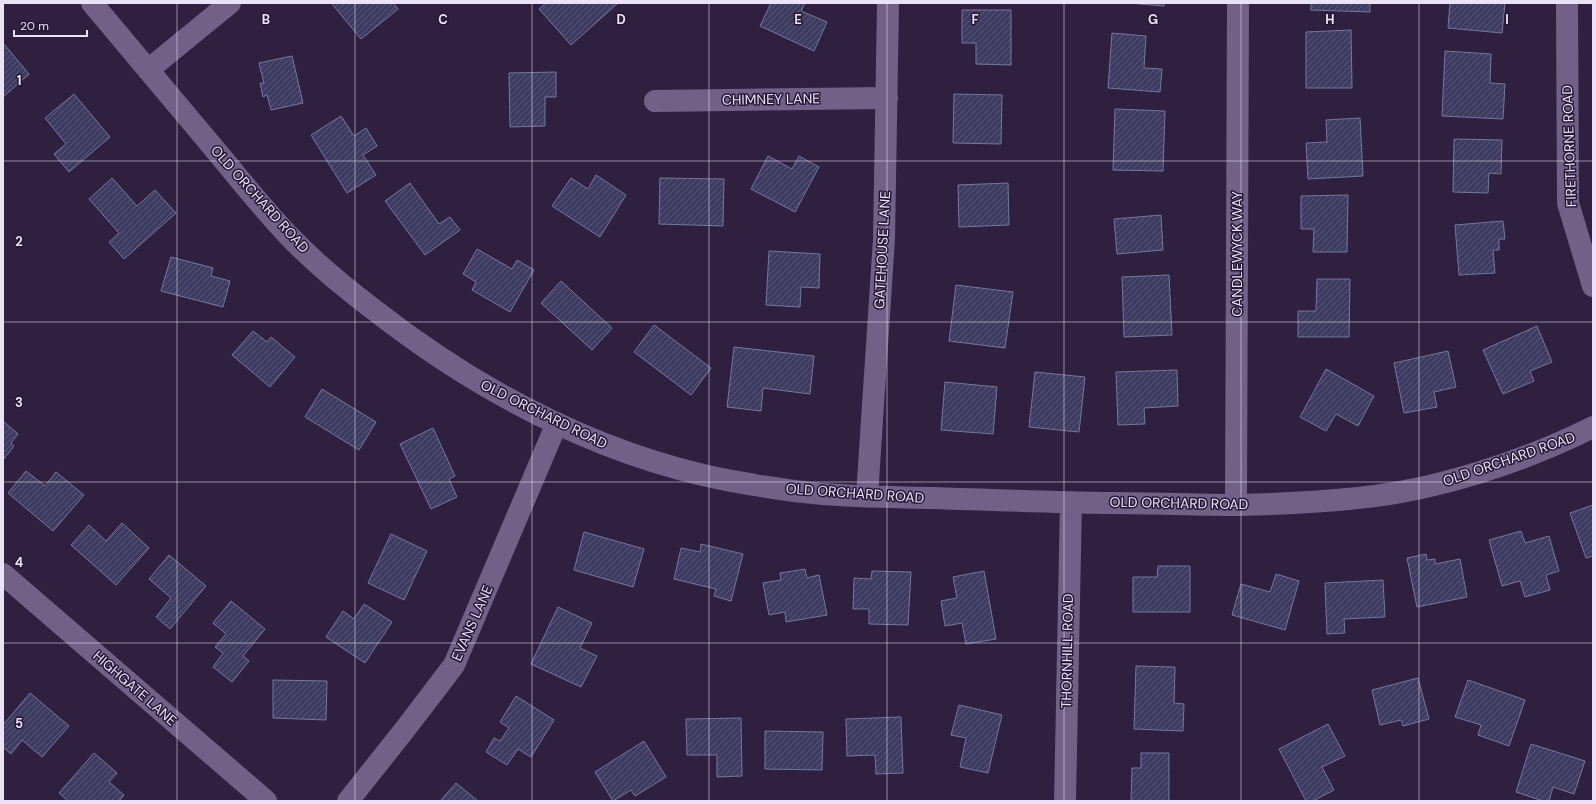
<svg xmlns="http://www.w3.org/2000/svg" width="1596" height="804" viewBox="0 0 1596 804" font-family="'DM Sans',sans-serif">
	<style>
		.building { fill: url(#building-hatch); stroke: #76779e }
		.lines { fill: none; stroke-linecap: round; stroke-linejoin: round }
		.minor { stroke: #716186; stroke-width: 22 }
		.grid { fill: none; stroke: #ebe2f7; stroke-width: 1; stroke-opacity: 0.55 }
		.labels { text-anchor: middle; stroke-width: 3; stroke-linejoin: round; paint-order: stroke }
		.street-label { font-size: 14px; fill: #ebe2f7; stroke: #251636 }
		.grid-label { font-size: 13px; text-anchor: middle; font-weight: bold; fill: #ebe2f7; stroke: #251636; stroke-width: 3; stroke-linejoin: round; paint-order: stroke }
	</style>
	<defs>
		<pattern id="building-hatch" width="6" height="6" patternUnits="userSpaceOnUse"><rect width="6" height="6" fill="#3d3c60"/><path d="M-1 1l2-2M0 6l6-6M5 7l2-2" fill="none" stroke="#595878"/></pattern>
	</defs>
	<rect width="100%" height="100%" fill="#2f2040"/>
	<!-- building -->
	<path class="building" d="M333 3H393L398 9 361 39 332 4Z
		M546 3H616L617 4 571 45 539 9Z
		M771 3H805L801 11 827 22 814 51 760 26Z
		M1129 3H1164V6Z
		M1311 3H1370V12L1311 10Z
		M1450 3H1505L1502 33 1448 28Z
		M962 10H1011V65L976 64V43H962Z
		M1351 30 1352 88H1306V32Z
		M1112 33 1146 36 1144 68 1162 69 1160 92 1108 88Z
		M3 43 29 74 3 97Z
		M1445 51 1491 54 1490 83 1505 84 1503 119 1442 116Z
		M292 56 303 103 271 110 267 95 263 97 260 83H264L259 63Z
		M556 72V97H545V126L510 127 509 73Z
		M74 94 110 137 69 172 54 154 66 144 45 118Z
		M954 94 1002 95 1001 144 953 143Z
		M1115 109 1165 111 1163 171 1113 170Z
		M341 116 354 136 366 128 377 146 363 155 376 175 347 193 311 135Z
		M1360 118 1363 176 1308 179 1306 143 1327 142 1326 120Z
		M1454 139 1502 140 1501 174 1489 173 1488 193 1453 192Z
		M768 156 792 169 799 156 819 167 795 212 751 189Z
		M596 175 626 195 600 237 552 206 571 178 588 189Z
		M112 178 137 206 155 190 176 213 124 259 109 242 119 233 89 199Z
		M660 178 724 179 723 226 659 224Z
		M410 183 439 224 450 217 460 230 425 255 385 201Z
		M1008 183 1009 225 959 227 958 185Z
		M1348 195 1347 252H1313L1314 229H1301V196Z
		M1161 215 1163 250 1117 254 1114 219Z
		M1503 221 1505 239H1499V250H1493L1495 273 1459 275 1455 225Z
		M477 249 512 269 517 260 534 270 510 312 472 290 476 282 463 274Z
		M769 251 820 254 819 288 801 287 800 307 766 305Z
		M171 257 213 268 211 276 230 281 223 307 161 291Z
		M1169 275 1172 335 1124 337 1122 277Z
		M1317 279H1350L1349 337H1298V311H1316Z
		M561 281 612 328 592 350 541 303Z
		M956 285 1013 292 1005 348 949 341Z
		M654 325 711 368 691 395 634 352Z
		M1537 326 1552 362 1530 371 1534 381 1503 394 1483 350Z
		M253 331 267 342 271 337 295 357 270 387 232 355Z
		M734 347 814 356 810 394 763 388 761 411 727 407Z
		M1448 351 1456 387 1434 392 1437 407 1404 413 1394 363Z
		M1326 369 1374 396 1358 426 1336 414 1326 431 1300 417Z
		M1177 370 1178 406 1144 408 1145 424 1118 425 1116 372Z
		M1035 372 1085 377 1079 432 1029 427Z
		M945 382 997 387 993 434 941 430Z
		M322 389 376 422 359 450 305 417Z
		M3 421 18 434 11 443 14 446 3 460Z
		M433 428 455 476 449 479 457 497 431 509 400 444Z
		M26 471 45 486 56 472 84 495 53 531 8 493Z
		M1593 505V556L1586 558 1570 513Z
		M122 523 149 548 116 585 71 545 89 525 106 541Z
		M1521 531 1525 543 1549 536 1559 571 1546 575 1550 590 1525 597 1520 581 1502 586 1489 540Z
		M584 532 644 549 633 587 574 570Z
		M391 534 427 551 404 600 368 583Z
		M701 544 743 554 731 601 714 596 716 589 674 579 681 548 700 552Z
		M1426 554 1427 560 1435 559V564L1460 559 1467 597 1417 607 1407 558Z
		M169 555 206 586 170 629 156 617 171 598 149 579Z
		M1158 566H1190V612H1133V577H1157Z
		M805 569 807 578 819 575 827 615 786 622 785 612 769 615 763 583 781 580 780 573Z
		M872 571 911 572 908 625 869 624V609H853L854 578 871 579Z
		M984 571 996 639 966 644 962 623 945 626 941 601 957 598 953 577Z
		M1276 574 1299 581 1285 630 1232 615 1241 584 1270 592Z
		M1383 580 1385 617 1344 619 1345 633 1327 634 1325 583Z
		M231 601 265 629 243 656 249 661 232 682 213 667 223 653 215 647 226 634 213 623Z
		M364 604 392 622 365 663 326 637 343 611 354 619Z
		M558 607 592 623 580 648 597 656 581 687 531 664Z
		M1136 666 1175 667 1174 703 1184 704 1183 731 1134 729Z
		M1418 678 1429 719 1403 726 1401 720 1380 725 1372 690Z
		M273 680 327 681 326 720 273 718Z
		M1468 680 1525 700 1509 746 1478 735 1481 725 1455 717Z
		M30 693 69 726 42 757 22 740 11 754 3 747V725Z
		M516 696 554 720 531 757 518 749 507 765 486 752 494 738 500 741 509 728 500 722Z
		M959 705 1002 715 988 773 960 767 966 738 951 735Z
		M901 717 903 773 876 774 875 755 847 756 846 719Z
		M741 718 742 776 717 777V755H687L686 719Z
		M1328 724 1345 756 1322 767 1334 790 1313 801H1306L1279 749Z
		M765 731 823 732 822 770 765 769Z
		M644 741 666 777 635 796 631 790 613 801 595 772Z
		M1531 744 1585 761 1574 794 1553 787 1549 801H1543L1516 792Z
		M94 753 117 773 109 782 124 795 119 801H68L59 793Z
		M1141 753H1169V801H1131L1132 768H1141Z
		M456 783 478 801H440Z"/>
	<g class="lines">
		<!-- minor -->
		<path class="minor" d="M92 3C132 51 172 98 212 146 238 177 262 208 290 237 315 263 344 287 373 309 484 396 615 464 755 485 777 489 800 492 823 494 859 497 896 497 933 498 993 500 1052 502 1112 503 1154 503 1197 505 1239 505 1277 504 1320 502 1358 498 1437 490 1523 462 1593 427
			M1567 3 1568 203 1593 286
			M148 70 230 3
			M655 101 887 98
			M867 496 884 239 888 3
			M1236 505 1238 3
			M3 574 266 801
			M348 801 406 728 454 665 557 423
			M1065 801 1071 502"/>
	</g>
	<!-- grid -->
	<path class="grid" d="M177 3V801M355 3V801M532 3V801M709 3V801M887 3V801M1064 3V801M1241 3V801M1419 3V801M3 161H1593M3 322H1593M3 482H1593M3 643H1593"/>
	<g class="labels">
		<!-- street labels -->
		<g class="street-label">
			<text transform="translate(771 99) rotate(-1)" y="5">CHIMNEY LANE</text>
			<text transform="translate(1569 146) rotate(-92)" y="5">FIRETHORNE ROAD</text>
			<text transform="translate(260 199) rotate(48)" y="5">OLD ORCHARD ROAD</text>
			<text transform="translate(882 250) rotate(-87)" y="5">GATEHOUSE LANE</text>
			<text transform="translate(1237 254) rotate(-90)" y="5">CANDLEWYCK WAY</text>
			<text transform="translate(544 414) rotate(26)" y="5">OLD ORCHARD ROAD</text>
			<text transform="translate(1509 459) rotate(-19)" y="5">OLD ORCHARD ROAD</text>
			<text transform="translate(855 493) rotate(4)" y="5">OLD ORCHARD ROAD</text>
			<text transform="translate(1179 503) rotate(1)" y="5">OLD ORCHARD ROAD</text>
			<text transform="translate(472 623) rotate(-66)" y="5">EVANS LANE</text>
			<text transform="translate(1067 651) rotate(-89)" y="5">THORNHILL ROAD</text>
			<text transform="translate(135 688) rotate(41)" y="5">HIGHGATE LANE</text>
		</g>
	</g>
	<g class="grid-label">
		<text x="266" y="24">B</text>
		<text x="443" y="24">C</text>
		<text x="621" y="24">D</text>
		<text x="798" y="24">E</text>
		<text x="975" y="24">F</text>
		<text x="1153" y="24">G</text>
		<text x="1330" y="24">H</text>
		<text x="1507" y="24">I</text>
		<text x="19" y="85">1</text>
		<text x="19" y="246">2</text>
		<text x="19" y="407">3</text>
		<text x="19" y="567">4</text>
		<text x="19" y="728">5</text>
	</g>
	<!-- border -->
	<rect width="1596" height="804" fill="none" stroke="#ebe2f7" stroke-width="8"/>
	<!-- scale -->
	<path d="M14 30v6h73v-6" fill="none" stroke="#ebe2f7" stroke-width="2"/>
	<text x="20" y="30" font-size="12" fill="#ebe2f7" stroke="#251636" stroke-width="3" paint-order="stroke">20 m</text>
</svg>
